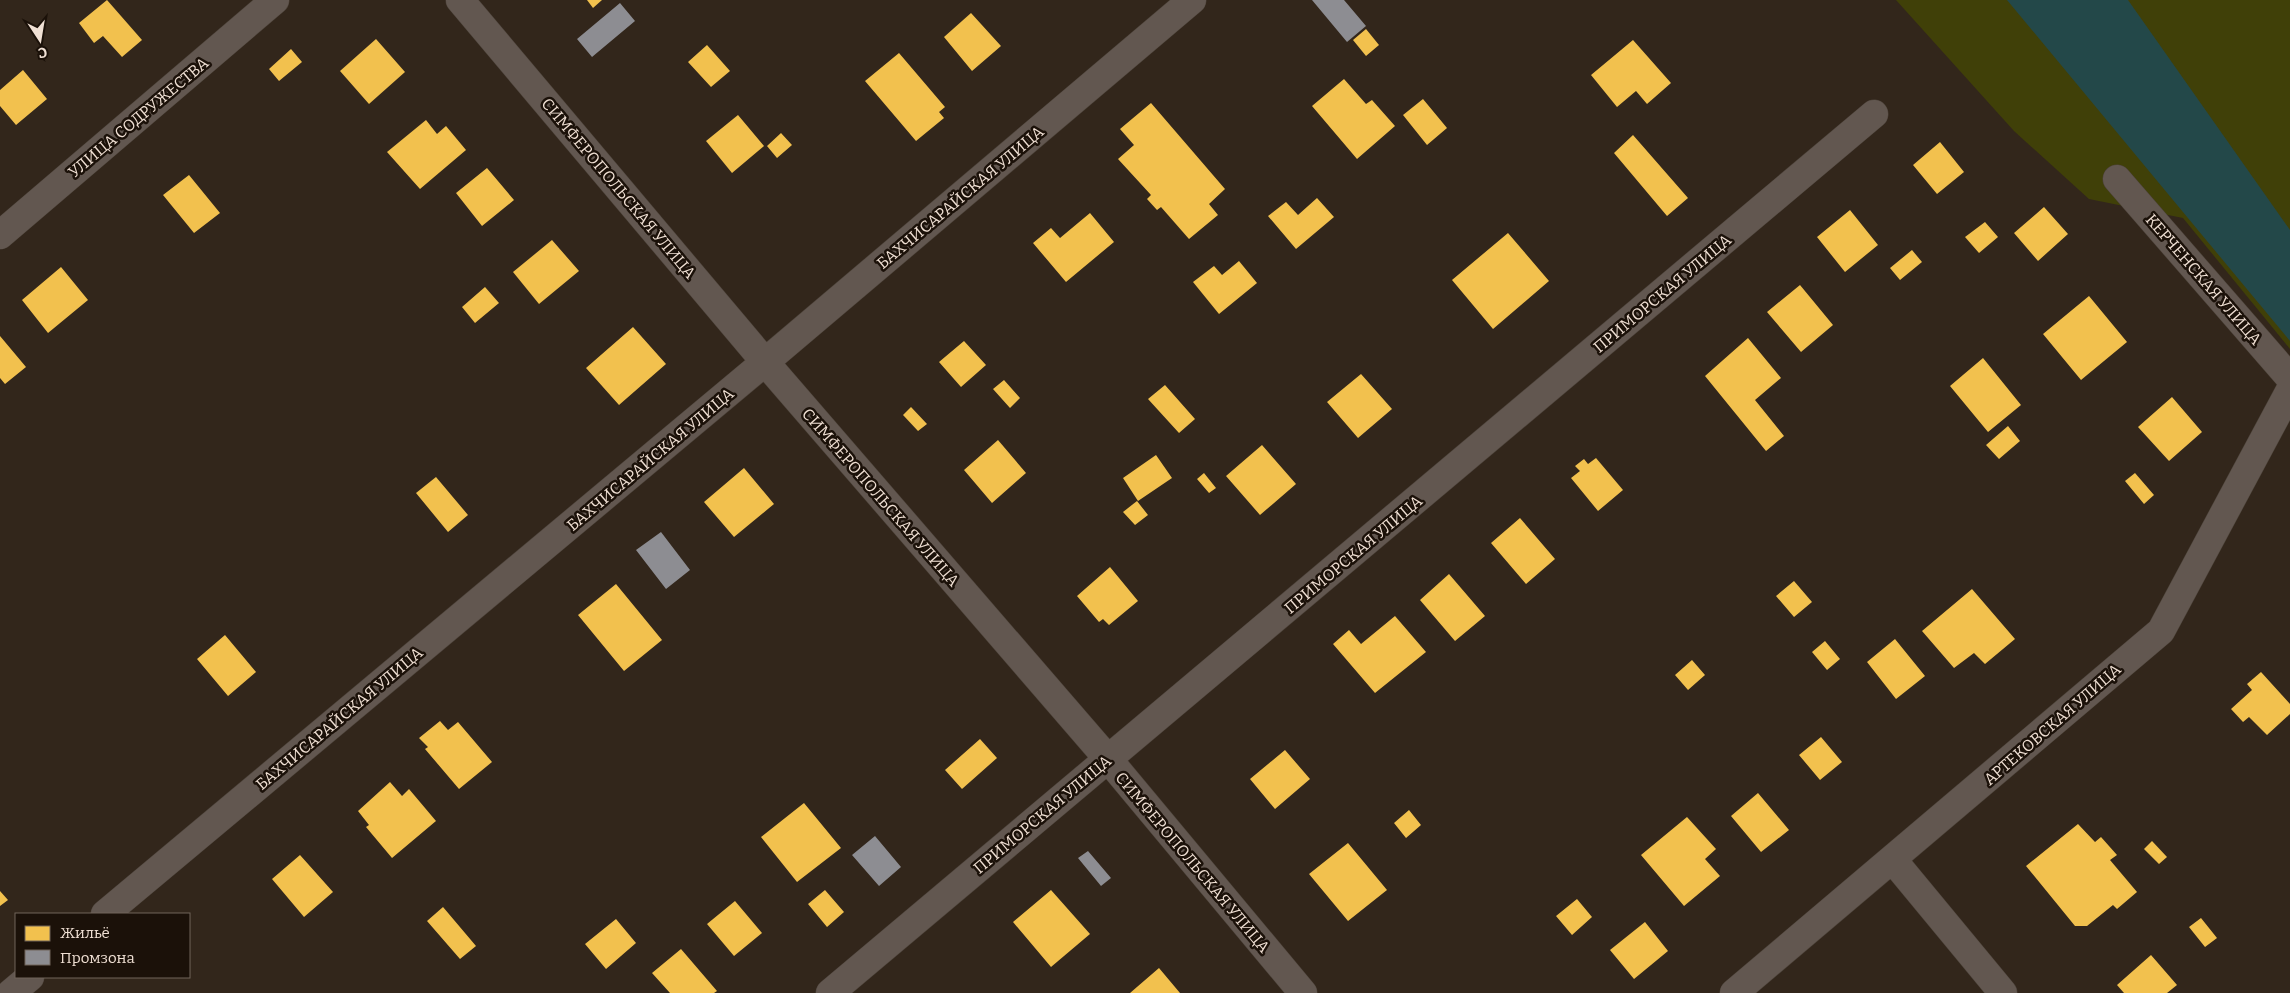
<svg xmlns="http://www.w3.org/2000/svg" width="2290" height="993" viewBox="0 0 2290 993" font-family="Bitter,serif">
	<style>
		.green { fill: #404008 }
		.water { fill: #234849 }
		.homes { fill: #f2c14e }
		.industry { fill: #8d8d92 }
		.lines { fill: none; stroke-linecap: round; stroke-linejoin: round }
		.minor-casing { stroke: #4c4239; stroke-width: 29 }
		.minor { stroke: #625750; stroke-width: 28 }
		.labels { text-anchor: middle; stroke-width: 5; stroke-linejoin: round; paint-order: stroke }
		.street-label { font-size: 16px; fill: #f0e0d4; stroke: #1b1109 }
	</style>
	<rect width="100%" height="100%" fill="#32261b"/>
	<!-- green -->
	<path class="green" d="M1896 0H2290V349L2183 218 2089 199 2014 131Z"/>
	<!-- water -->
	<path class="water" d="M2007 0H2128L2290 230V341Z"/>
	<!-- homes -->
	<path class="homes" d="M107 0 142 40 122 57 103 36 94 43 79 23Z
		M587 0H602L593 8Z
		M971 13 1001 46 972 71 944 37Z
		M1366 29 1379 45 1366 56 1353 40Z
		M376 39 405 72 369 104 340 71Z
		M1633 40 1671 83 1647 104 1636 91 1617 107 1591 75Z
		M707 45 730 71 711 87 688 62Z
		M291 49 302 62 279 81 269 69Z
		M899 53 945 107 939 112 944 118 916 141 865 81Z
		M23 70 47 99 16 125 0 106V90Z
		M1344 79 1366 104 1372 100 1395 126 1357 159 1312 106Z
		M1423 99 1447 128 1427 145 1403 115Z
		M1151 103 1225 189 1209 204 1218 215 1189 239 1161 207 1157 210 1147 199 1151 195 1118 159 1134 145 1120 129Z
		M738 115 764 146 732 173 706 141Z
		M426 120 437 134 446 126 466 150 420 189 387 152Z
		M781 133 792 145 777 158 767 146Z
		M1633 135 1688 198 1667 216 1614 153Z
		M1940 142 1964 172 1937 194 1913 165Z
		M487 168 514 200 482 226 456 193Z
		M189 175 220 213 194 233 163 195Z
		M1317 198 1334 217 1296 249 1268 216 1286 202 1298 215Z
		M2044 207 2068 234 2038 261 2014 233Z
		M1850 210 1878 245 1845 272 1817 237Z
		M1090 213 1114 242 1066 282 1033 243 1051 228 1060 238Z
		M1985 222 1998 237 1979 253 1965 237Z
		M1508 233 1549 281 1493 329 1452 280Z
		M552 240 579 271 539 304 513 272Z
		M1912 250 1922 262 1900 280 1890 268Z
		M1239 261 1257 283 1219 314 1193 282 1214 266 1222 275Z
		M61 267 88 300 48 333 22 300Z
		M1800 285 1833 325 1801 352 1767 312Z
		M485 287 499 303 475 323 462 307Z
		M2089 296 2127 342 2081 380 2043 334Z
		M633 327 666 364 619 405 586 368Z
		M0 336 26 367 5 384 0 378Z
		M1748 338 1781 378 1755 400 1784 436 1766 451 1705 376Z
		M964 341 986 365 961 387 939 362Z
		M1983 358 2021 405 1988 432 1950 386Z
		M1361 374 1392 409 1358 438 1327 402Z
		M1004 380 1020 398 1010 408 993 389Z
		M1165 385 1195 419 1179 433 1148 399Z
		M2172 397 2202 432 2169 461 2138 427Z
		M911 407 927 424 918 431 903 415Z
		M2008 426 2020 441 1999 459 1986 445Z
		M998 440 1026 473 992 503 964 470Z
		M1262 445 1296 484 1260 515 1226 476Z
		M1156 455 1172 478 1138 501 1123 478Z
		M1596 458 1623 490 1598 511 1571 478 1580 471 1575 466 1584 459 1588 464Z
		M744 468 774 504 734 537 704 502Z
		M1204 473 1216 488 1209 493 1197 479Z
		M2135 473 2154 495 2144 504 2125 481Z
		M436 477 468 515 448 532 416 493Z
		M1137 501 1148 515 1135 525 1123 512Z
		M1520 518 1555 559 1526 584 1491 543Z
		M1110 567 1138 601 1109 625 1103 619 1099 622 1077 596Z
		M1449 574 1485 616 1455 641 1420 600Z
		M1794 581 1812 602 1794 617 1776 596Z
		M616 584 662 640 624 671 578 615Z
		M1972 589 2015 639 1985 664 1974 653 1954 668 1922 631Z
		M1395 616 1426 652 1375 693 1333 644 1349 630 1361 644Z
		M225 635 256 672 228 696 197 659Z
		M1895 639 1925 676 1896 699 1867 662Z
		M1825 641 1840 659 1827 670 1812 652Z
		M1692 660 1705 675 1688 690 1675 675Z
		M2261 672 2290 704V714L2267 735 2249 717 2243 722 2231 709 2252 690 2247 684Z
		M440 721 448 730 458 722 492 762 459 789 425 749 428 747 419 738Z
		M1821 737 1842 762 1820 780 1799 755Z
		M980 739 997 758 962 789 945 770Z
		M1285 750 1310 779 1275 809 1250 779Z
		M390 782 402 796 409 789 436 821 392 858 366 827 369 825 358 811Z
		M1758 793 1789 830 1761 852 1731 816Z
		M804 803 841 848 797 882 761 837Z
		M1409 810 1421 825 1406 838 1394 823Z
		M1687 817 1716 849 1705 859 1720 876 1684 906 1641 855Z
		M2078 824 2095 842 2101 837 2117 855 2110 860 2137 892 2117 909 2113 905 2087 926H2075L2026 866Z
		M2152 841 2167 857 2159 864 2144 849Z
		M1348 843 1387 890 1348 921 1309 874Z
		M300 855 333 892 304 917 272 879Z
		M825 890 844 912 827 927 808 904Z
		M1051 890 1090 934 1051 967 1013 922Z
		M0 891 8 900 0 906Z
		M1577 899 1592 917 1572 935 1556 916Z
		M735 901 762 933 734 956 707 924Z
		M443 907 476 946 460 959 427 921Z
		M2201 918 2217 938 2205 947 2189 927Z
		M616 919 636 943 606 969 585 944Z
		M1645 922 1668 951 1634 979 1610 950Z
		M681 949 717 991 714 993H670L652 973Z
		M2151 955 2177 985 2167 993H2124L2117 985Z
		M1159 968 1180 993H1130Z"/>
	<!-- industry -->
	<path class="industry" d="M1312 0H1344L1366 26 1347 42Z
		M620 3 635 21 592 57 577 39Z
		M661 532 690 570 666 589 636 550Z
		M875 836 901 867 879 886 852 855Z
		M1088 851 1111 878 1101 886 1078 858Z"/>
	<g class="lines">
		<defs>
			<path id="minor" d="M460 0 765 362 1108 759 1303 993
				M2117 179 2290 378
				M0 235 275 0
				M1893 860 2003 993
				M105 914 765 362 1192 0
				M11 993 30 977
				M830 993 1874 114
				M1734 993 2161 631 2290 390"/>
		</defs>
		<!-- minor casing -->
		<use href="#minor" class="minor-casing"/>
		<!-- minor -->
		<use href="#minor" class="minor"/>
	</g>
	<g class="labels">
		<!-- street labels -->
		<g class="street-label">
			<text transform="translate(138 117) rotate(-40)" y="6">УЛИЦА СОДРУЖЕСТВА</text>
			<text transform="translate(619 188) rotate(50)" y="6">СИМФЕРОПОЛЬСКАЯ УЛИЦА</text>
			<text transform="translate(960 197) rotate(-40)" y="6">БАХЧИСАРАЙСКАЯ УЛИЦА</text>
			<text transform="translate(2204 279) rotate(49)" y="6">КЕРЧЕНСКАЯ УЛИЦА</text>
			<text transform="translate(1662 293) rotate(-40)" y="6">ПРИМОРСКАЯ УЛИЦА</text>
			<text transform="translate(650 459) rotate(-40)" y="6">БАХЧИСАРАЙСКАЯ УЛИЦА</text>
			<text transform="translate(881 497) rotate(49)" y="6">СИМФЕРОПОЛЬСКАЯ УЛИЦА</text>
			<text transform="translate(1353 554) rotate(-40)" y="6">ПРИМОРСКАЯ УЛИЦА</text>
			<text transform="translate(339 718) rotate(-40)" y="6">БАХЧИСАРАЙСКАЯ УЛИЦА</text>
			<text transform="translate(2052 724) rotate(-41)" y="6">АРТЕКОВСКАЯ УЛИЦА</text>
			<text transform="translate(1042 814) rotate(-40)" y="6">ПРИМОРСКАЯ УЛИЦА</text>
			<text transform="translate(1193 862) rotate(50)" y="6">СИМФЕРОПОЛЬСКАЯ УЛИЦА</text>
		</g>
	</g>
	<!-- legend -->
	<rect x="15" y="913" width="175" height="65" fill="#1b1109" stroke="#70645a"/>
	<rect x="25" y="926" width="25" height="15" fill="#f2c14e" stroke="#70645a"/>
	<text x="60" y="938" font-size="15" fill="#f0e0d4">Жильё</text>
	<rect x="25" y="950" width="25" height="15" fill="#8d8d92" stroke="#70645a"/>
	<text x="60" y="963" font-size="15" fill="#f0e0d4">Промзона</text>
	<!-- north arrow -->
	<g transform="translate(40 40) rotate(168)" stroke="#1b1109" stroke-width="4" paint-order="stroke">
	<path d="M0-4L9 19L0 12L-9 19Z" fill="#f0e0d4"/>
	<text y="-8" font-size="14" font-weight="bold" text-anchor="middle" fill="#f0e0d4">С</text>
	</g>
</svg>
